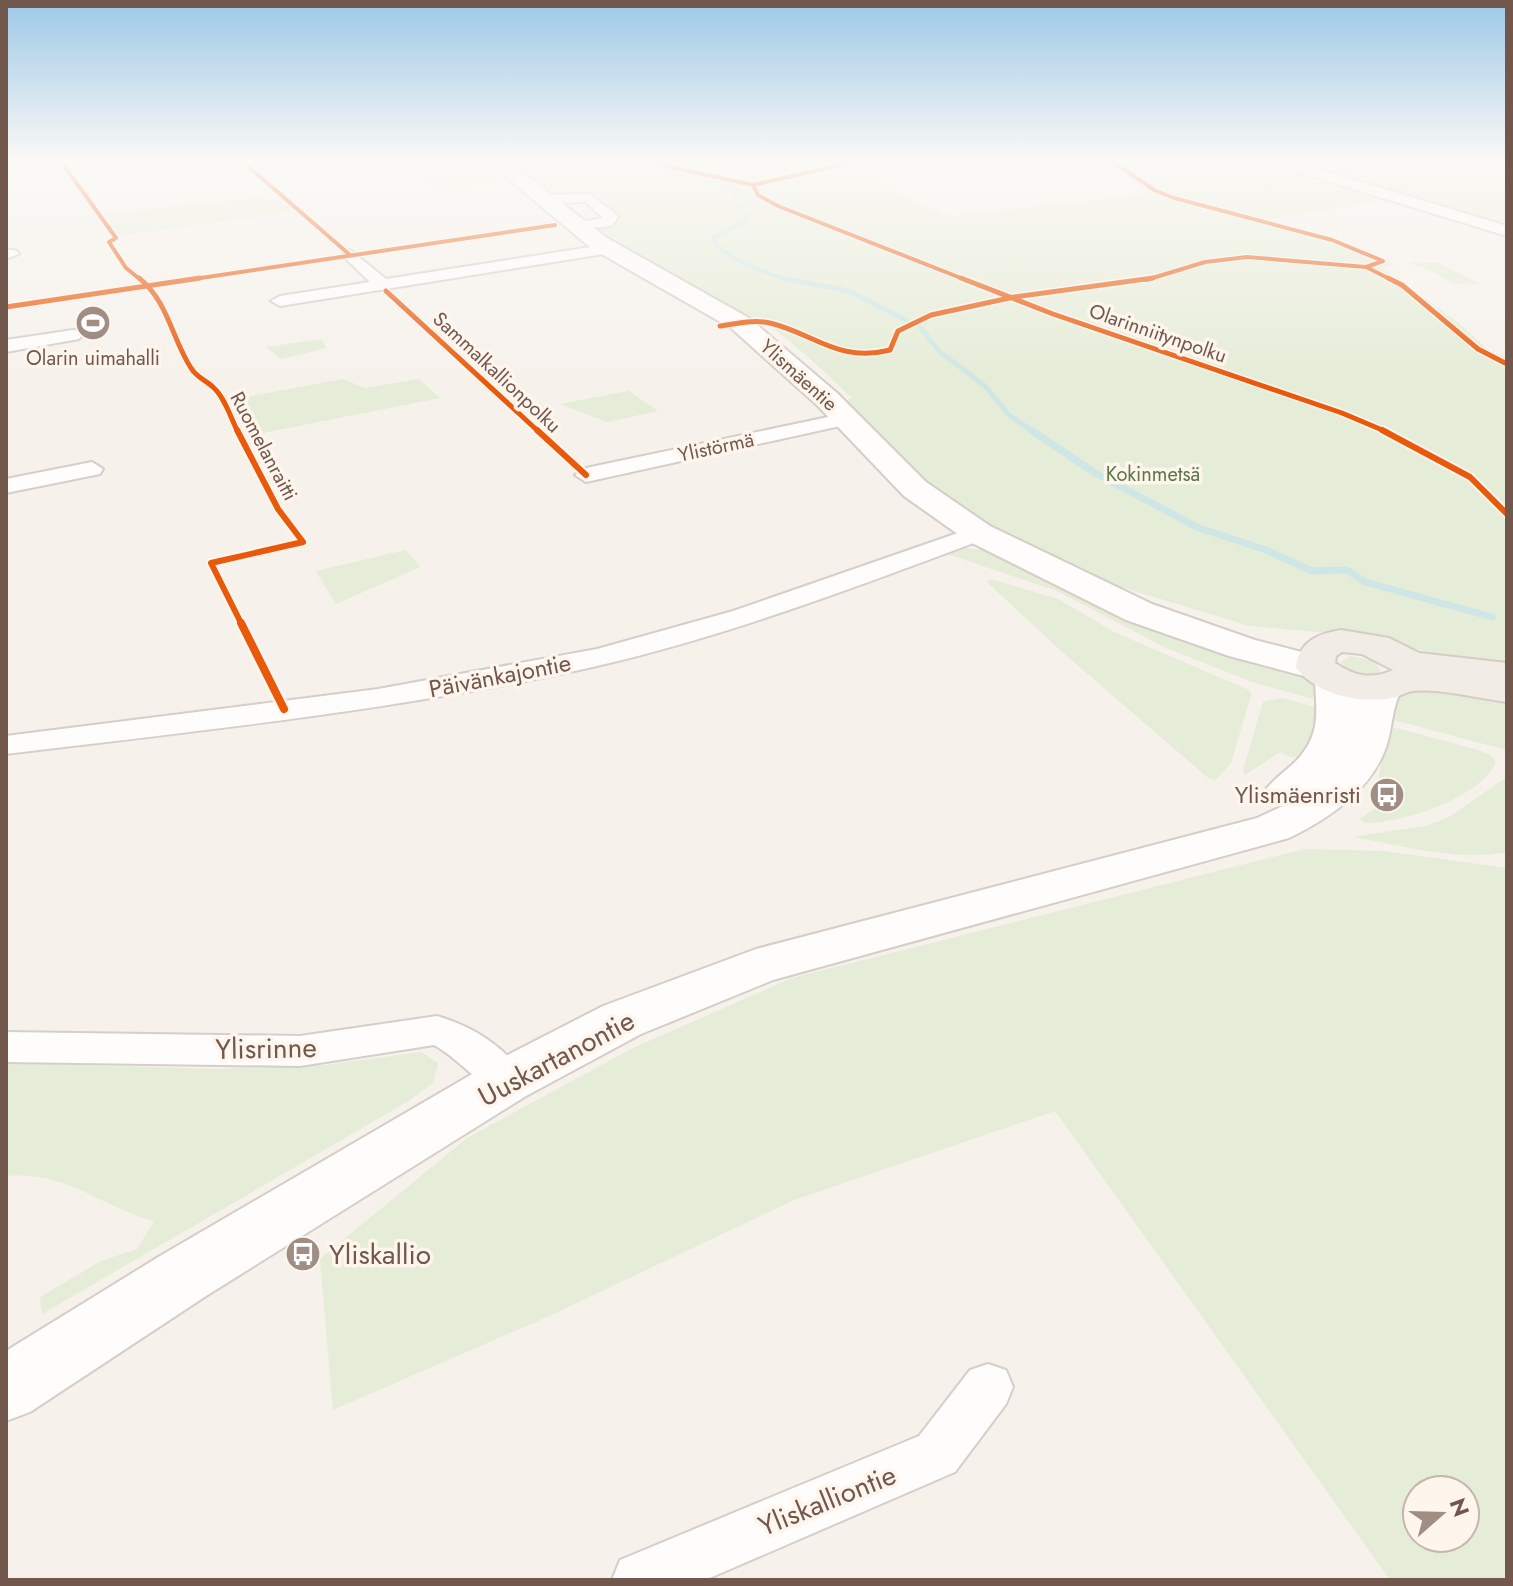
<svg xmlns="http://www.w3.org/2000/svg" width="1513" height="1586" viewBox="0 0 1513 1586" font-family="Jost,sans-serif">
	<style>
		.green { fill: #e5ecd7; fill-rule: evenodd }
		.lines { fill: none; stroke-linecap: round; stroke-linejoin: round }
		.stream-far2 { stroke: #cee6e5; stroke-width: 4 }
		.stream-far1 { stroke: #cee6e5; stroke-width: 5 }
		.stream { stroke: #cee6e5; stroke-width: 7 }
		.minor-casing { stroke: #d5ceca; stroke-width: 4 }
		.secondary-casing { stroke: #d5cdc8; stroke-width: 4 }
		.primary-casing { stroke: #d5ccc7; stroke-width: 4 }
		.minor { fill: #fefdfc; fill-rule: evenodd }
		.secondary { fill: #fefdfc; fill-rule: evenodd }
		.primary { fill: #f2ece6; fill-rule: evenodd }
		.cycleway-far3-casing { stroke: #fef5ed; stroke-width: 6 }
		.cycleway-far2-casing { stroke: #fef5ed; stroke-width: 8 }
		.cycleway-far1-casing { stroke: #fef5ed; stroke-width: 10 }
		.cycleway-casing { stroke: #fef5ed; stroke-width: 13 }
		.cycleway-far3 { stroke: #e8590c; stroke-width: 4 }
		.cycleway-far2 { stroke: #e8590c; stroke-width: 5 }
		.cycleway-far1 { stroke: #e8590c; stroke-width: 6 }
		.cycleway { stroke: #e8590c; stroke-width: 8 }
		.labels { text-anchor: middle; stroke-width: 7; stroke-linejoin: round; paint-order: stroke }
		.far-street-label { font-size: 20px; fill: #72574d; stroke: #fef5ed }
		.far-poi-label { font-size: 20px; fill: #72574d; stroke: #fef5ed }
		.far-park-label { font-size: 20px; fill: #5a7746; stroke: #fef5ed }
		.street-label { font-size: 24px; fill: #72574d; stroke: #fef5ed }
		.poi-label { font-size: 24px; fill: #72574d; stroke: #fef5ed; text-anchor: end }
		.near-street-label { font-size: 28px; fill: #72574d; stroke: #fef5ed }
		.near-poi-label { font-size: 28px; fill: #72574d; stroke: #fef5ed; text-anchor: start }
	</style>
	<rect width="100%" height="100%" fill="#f6f1eb"/>
	<!-- green -->
	<path class="green" d="M391 160H475L504 180 438 189Z
		M503 160H870L857 170 925 207 953 216 1151 193 1105 160H1507V228L1308 167 1287 165 1393 199 1266 220 1364 249 1394 265 1382 267 1459 323 1487 349 1507 358V665L1435 654 1361 636 1250 626 1118 586 1046 557 992 529 948 502 914 473 846 401 852 398C834 381 771 318 750 318L593 232 589 229 608 224 591 196H551Z
		M253 198 279 199 294 212 120 236 105 214Z
		M1407 262 1438 263 1483 285 1453 284 1432 271Z
		M321 339 327 348 281 359 266 347Z
		M343 379 365 388 419 379 440 398 253 435 230 400Z
		M629 391 658 411 607 422 560 404Z
		M965 548 992 551 1299 671 1317 690 1321 701 1255 683 1166 648 1057 591 947 554Z
		M406 550 420 567 336 604 316 571Z
		M991 579 1058 599 1116 633 1249 690 1251 695 1231 763 1215 781 1207 777 1060 650 987 582Z
		M1350 656 1375 661 1380 671C1368 679 1347 676 1341 662Z
		M1434 689 1507 698V750L1390 719 1393 701 1402 694Z
		M1282 698 1325 710 1314 745 1293 758 1280 752 1245 775 1243 770 1263 702Z
		M1388 726 1475 749 1489 754 1496 762C1480 799 1401 823 1364 823L1360 819 1393 796 1378 780Z
		M1507 777V852C1458 862 1401 845 1352 837L1426 826 1449 817Z
		M1305 849 1384 851 1507 868V1580H1390L1055 1111 794 1200 547 1317 333 1410 320 1259 467 1138 631 1049 792 978ZM1417 1490H1465V1538H1417Z
		M421 1052 438 1063 433 1083 407 1102 42 1314 40 1297 101 1261 137 1249 154 1221C98 1206 69 1171 6 1176V1063L217 1069 326 1065Z"/>
	<g class="lines">
		<!-- stream-far2 -->
		<path class="stream-far2" d="M637 160 669 172
			M680 174 730 183 734 190
			M735 193V202L747 215 746 220 712 239C730 262 760 270 787 280"/>
		<!-- stream-far1 -->
		<path class="stream-far1" d="M781 278 849 291 906 320
			M920 327 939 351 985 386 1009 415 1034 432"/>
		<!-- stream -->
		<path class="stream" d="M1031 430 1095 473 1199 528 1266 550 1312 571 1347 570 1365 582 1492 617"/>
		<defs>
			<path id="minor" d="M1298 166H1308L1507 226V236L1298 172Z
				M589 194 616 214 618 217 612 226 570 230V224L603 218 586 202 544 203 537 199 544 195Z
				M610 244 618 249 616 252 280 306 271 301 280 296 370 282 342 255 350 250 386 279Z
				M6 249 17 251 19 254 6 259Z
				M73 330 79 331 82 335 79 339 6 352V340Z
				M847 413 857 419 854 423 586 482 575 475 586 468Z
				M92 462 103 469 100 474 6 493V479Z
				M978 526 987 528 990 533 987 538C859 586 730 635 597 666 402 710 204 730 6 754V736L378 689 597 649 733 611Z
				M437 1016C472 1026 509 1048 526 1081L520 1092C514 1094 508 1097 502 1095 488 1092 454 1055 434 1045L300 1066 6 1062V1032L300 1036Z
				M988 1364 1006 1370 1013 1387 1006 1404 955 1472 705 1580H612L620 1560 919 1436 970 1370Z"/>
			<path id="secondary" d="M486 160H506L607 238 749 318 837 393 926 482 990 526 1152 604 1255 640 1329 659 1333 668 1348 672 1358 696 1368 681 1382 677 1396 681 1402 689C1391 708 1393 730 1385 750 1369 792 1328 819 1289 838L773 980 641 1034 526 1096 206 1296 30 1412 6 1421V1351L160 1256 486 1066 603 1006 756 949 1257 818 1285 805 1270 801 1264 792C1273 779 1285 772 1296 761 1322 733 1316 712 1315 679L1229 656 1126 620 966 540 904 496 817 405 731 328 591 248Z"/>
			<path id="primary" d="M1341 630 1389 638 1419 653 1507 663V702C1482 699 1438 688 1414 691 1407 691 1399 697 1391 698 1360 704 1314 694 1296 667 1300 641 1317 634 1341 630ZM1342 652 1362 654 1393 670C1371 680 1354 676 1335 663L1336 656Z"/>
		</defs>
		<!-- minor casing -->
		<use href="#minor" class="minor-casing"/>
		<!-- secondary casing -->
		<use href="#secondary" class="secondary-casing"/>
		<!-- primary casing -->
		<use href="#primary" class="primary-casing"/>
		<!-- minor -->
		<use href="#minor" class="minor"/>
		<!-- secondary -->
		<use href="#secondary" class="secondary"/>
		<!-- primary -->
		<use href="#primary" class="primary"/>
		<defs>
			<path id="cycleway-far3" d="M60 160 116 238 109 242 126 268 141 280
				M241 160 350 255
				M653 160 665 166 753 185 758 195 778 206 966 280
				M1110 160 1156 191 1174 198 1332 240 1383 261 1366 267 1247 257 1205 262 1146 280
				M753 185 862 160
				M1366 267 1392 280
				M187 280 555 225"/>
			<path id="cycleway-far2" d="M139 278C168 301 172 339 191 368 197 378 206 380 214 388 225 398 231 419 238 432
				M961 278 1053 314 1342 413 1387 432
				M1388 278 1402 285 1478 349 1507 364
				M386 291 539 432
				M6 307 200 278
				M720 326C736 324 754 319 770 323 815 334 839 363 890 350L898 331 931 315 1014 297 1153 278"/>
			<path id="cycleway-far1" d="M237 430 278 509 303 542 211 563 242 625
				M537 430 586 475
				M1382 430 1470 477 1507 514"/>
			<path id="cycleway" d="M241 623 284 709"/>
		</defs>
		<!-- cycleway-far3 casing -->
		<use href="#cycleway-far3" class="cycleway-far3-casing"/>
		<!-- cycleway-far2 casing -->
		<use href="#cycleway-far2" class="cycleway-far2-casing"/>
		<!-- cycleway-far1 casing -->
		<use href="#cycleway-far1" class="cycleway-far1-casing"/>
		<!-- cycleway casing -->
		<use href="#cycleway" class="cycleway-casing"/>
		<!-- cycleway-far3 -->
		<use href="#cycleway-far3" class="cycleway-far3"/>
		<!-- cycleway-far2 -->
		<use href="#cycleway-far2" class="cycleway-far2"/>
		<!-- cycleway-far1 -->
		<use href="#cycleway-far1" class="cycleway-far1"/>
		<!-- cycleway -->
		<use href="#cycleway" class="cycleway"/>
	</g>
	<!-- sky -->
	<linearGradient id="sky" x2="0" y2="1"><stop stop-color="#9dc8e7"/><stop offset="0.42" stop-color="#fbf9f6"/><stop offset="1" stop-color="#fbf9f6" stop-opacity="0"/></linearGradient>
	<rect width="1513" height="382" fill="url(#sky)"/>
	<!-- icons -->
	<defs>
		<symbol id="stadium-disc" viewBox="-11 -11 22 22"><circle r="9.5" fill="#a08d84" stroke="#fef5ed"/><path d="M0-5a6.5 5 0 1 0 0 10a6.5 5 0 1 0 0-10ZM-3.5-1.8h7v3.6h-7Z" fill="#fff"/></symbol>
		<symbol id="bus-disc" viewBox="-11 -11 22 22"><circle r="9.5" fill="#a08d84" stroke="#fef5ed"/><path d="M-5-6H5V4H4V6H2V4H-2V6H-4V4H-5ZM-3.5-4V0h7V-4ZM-3.5 1.2v1.5H-2V1.2ZM2 1.2v1.5H3.5V1.2Z" fill="#fff"/></symbol>
	</defs>
	<g fill-rule="evenodd">
		<use href="#stadium-disc" x="73" y="303" width="40" height="40"/>
		<use href="#bus-disc" x="1367" y="775" width="40" height="40"/>
		<use href="#bus-disc" x="283" y="1234" width="40" height="40"/>
	</g>
	<g class="labels">
		<!-- far-street labels -->
		<g class="far-street-label">
			<text transform="translate(1158 333) rotate(19)" y="7">Olarinniitynpolku</text>
			<text transform="translate(497 372) rotate(43)" y="7">Sammalkallionpolku</text>
			<text transform="translate(799 375) rotate(42)" y="7">Ylismäentie</text>
			<text transform="translate(264 446) rotate(62)" y="7">Ruomelanraitti</text>
			<text transform="translate(716 447) rotate(-12)" y="7">Ylistörmä</text>
		</g>
		<!-- far-poi labels -->
		<g class="far-poi-label">
			<text x="93" y="365">Olarin uimahalli</text>
		</g>
		<!-- far-park labels -->
		<g class="far-park-label">
			<text x="1153" y="481">Kokinmetsä</text>
		</g>
		<!-- street labels -->
		<g class="street-label">
			<text transform="translate(500 676) rotate(-11)" y="8">Päivänkajontie</text>
		</g>
		<!-- poi labels -->
		<g class="poi-label">
			<text x="1361" y="803">Ylismäenristi</text>
		</g>
		<!-- near-street labels -->
		<g class="near-street-label">
			<text transform="translate(266 1048) rotate(-1)" y="10">Ylisrinne</text>
			<text transform="translate(556 1058) rotate(-28)" y="10">Uuskartanontie</text>
			<text transform="translate(827 1500) rotate(-22)" y="10">Yliskalliontie</text>
		</g>
		<!-- near-poi labels -->
		<g class="near-poi-label">
			<text x="329" y="1264">Yliskallio</text>
		</g>
	</g>
	<!-- border -->
	<rect width="1513" height="1586" fill="none" stroke="#72574d" stroke-width="16"/>
	<!-- north arrow -->
	<g transform="translate(1441 1514) rotate(70)"><circle r="38" fill="#fef5ed" stroke="#c6b6ad" stroke-width="2"/>
	<path d="M0-6L14 30L0 20L-14 30Z" fill="#a08d84"/>
	<text y="-12" font-size="22" font-weight="bold" text-anchor="middle" fill="#72574d">N</text>
	</g>
</svg>
